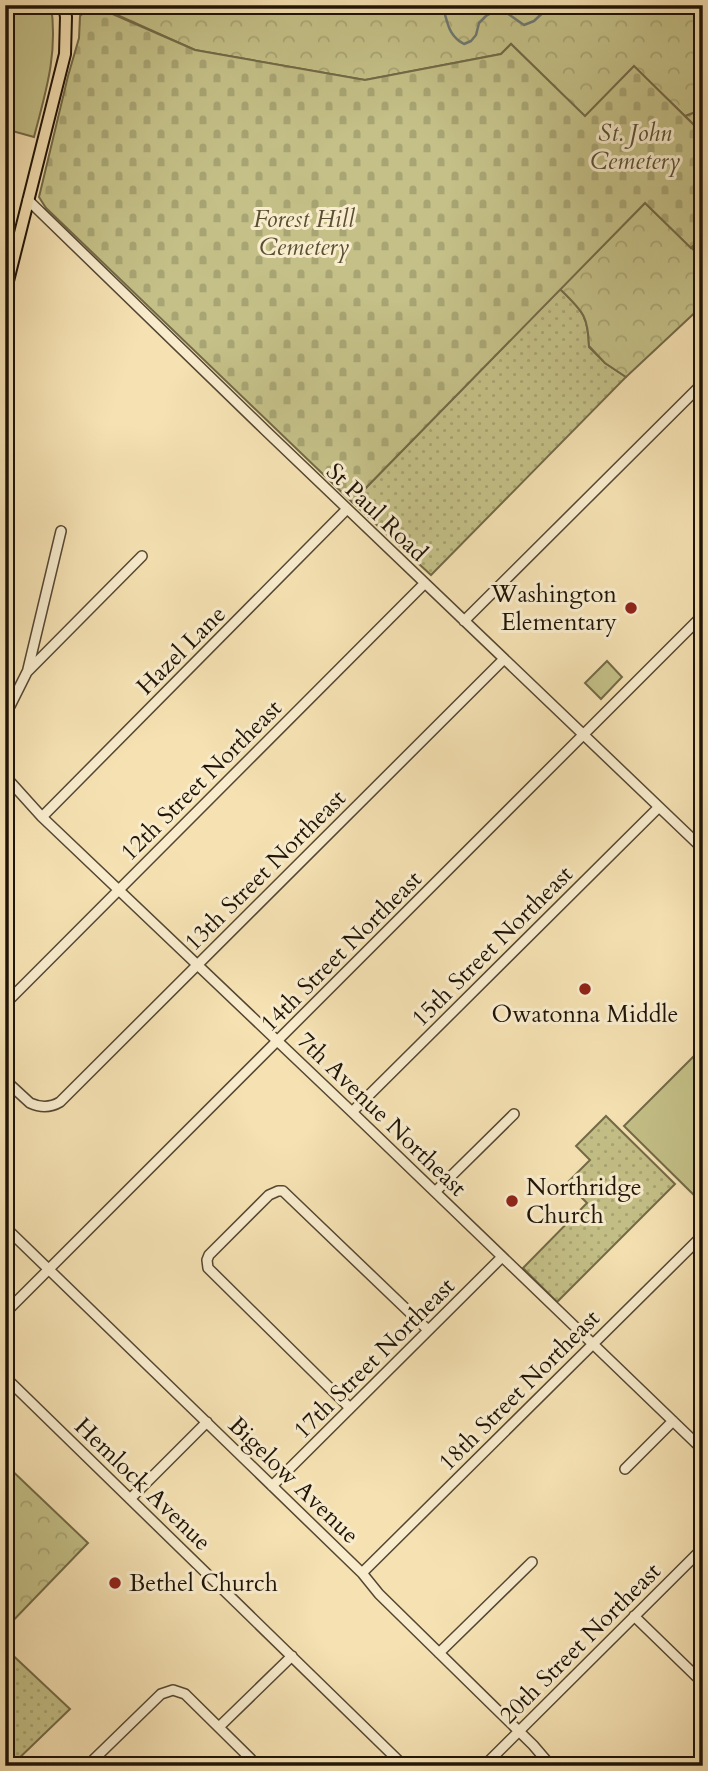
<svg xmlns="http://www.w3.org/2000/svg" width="708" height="1771" viewBox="0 0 708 1771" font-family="Cardo,serif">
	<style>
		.grass { fill: url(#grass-dots); stroke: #726a47; stroke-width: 2 }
		.forest { fill: url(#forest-crowns); stroke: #726a47; stroke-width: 2 }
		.cemetery { fill: url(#cemetery-stones); stroke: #726a47; stroke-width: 2 }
		.park { fill: #c4c087; stroke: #726a47; stroke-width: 2 }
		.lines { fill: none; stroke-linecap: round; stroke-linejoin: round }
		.stream { stroke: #6e7872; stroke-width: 2.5 }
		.minor-casing { stroke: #544732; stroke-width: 12 }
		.major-casing { stroke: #1f1407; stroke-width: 14 }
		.minor { stroke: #f8eccd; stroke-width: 9 }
		.major { stroke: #f5e1b2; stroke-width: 10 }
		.poi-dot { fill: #8f2418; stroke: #f8eccd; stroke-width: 2.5 }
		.labels { text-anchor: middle; stroke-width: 6; stroke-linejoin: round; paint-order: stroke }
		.park-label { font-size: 24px; font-style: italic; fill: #595034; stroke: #f8eccd }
		.street-label { font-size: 24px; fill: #1f1407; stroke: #f8eccd }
		.poi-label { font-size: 24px; fill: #1f1407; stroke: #f8eccd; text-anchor: start }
	</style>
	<defs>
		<pattern id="grass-dots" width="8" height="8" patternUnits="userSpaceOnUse" patternTransform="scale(1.75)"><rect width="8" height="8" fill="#c4c087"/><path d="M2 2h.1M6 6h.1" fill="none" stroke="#a8a473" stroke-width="1.8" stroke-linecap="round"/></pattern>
		<pattern id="forest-crowns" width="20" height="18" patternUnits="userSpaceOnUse" patternTransform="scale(1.75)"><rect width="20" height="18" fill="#c4c087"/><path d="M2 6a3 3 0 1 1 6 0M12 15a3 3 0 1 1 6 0" fill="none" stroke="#a8a473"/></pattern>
		<pattern id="cemetery-stones" width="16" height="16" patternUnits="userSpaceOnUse" patternTransform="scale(1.75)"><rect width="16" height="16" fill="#c4c087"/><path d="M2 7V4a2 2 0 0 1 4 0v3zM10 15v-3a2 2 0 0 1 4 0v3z" fill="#a8a473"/></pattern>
	</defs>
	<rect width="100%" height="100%" fill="#f5e1b2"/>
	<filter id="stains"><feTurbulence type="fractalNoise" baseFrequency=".00286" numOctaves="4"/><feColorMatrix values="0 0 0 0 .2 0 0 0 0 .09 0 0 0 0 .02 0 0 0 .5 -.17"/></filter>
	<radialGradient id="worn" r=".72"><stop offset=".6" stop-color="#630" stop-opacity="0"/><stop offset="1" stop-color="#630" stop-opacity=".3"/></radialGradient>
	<!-- grass -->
	<path class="grass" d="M703 109V134L685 116Z
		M560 289C582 311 588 314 589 347L605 363 626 377 431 575 352 502Z
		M606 1116 675 1184 557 1302 523 1268 587 1203 567 1183 590 1160 576 1146Z
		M5 1648 70 1709 11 1766H5Z"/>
	<!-- forest -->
	<path class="forest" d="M95 5H488L493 7 524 8 527 5H703V109L685 116 634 67 585 117 511 44 501 54 365 80 195 50Z
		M645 203 703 259V305L626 377 605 363 589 346C588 314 582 311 560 289Z
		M5 1464 88 1543 5 1629Z"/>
	<!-- cemetery -->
	<path class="cemetery" d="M92 5 195 50 365 80 501 54 511 44 585 116 634 66 703 134V236L691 248 645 203 352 502 46 208 39 197 68 76 79 38 80 16Z"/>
	<!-- park -->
	<path class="park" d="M5 5H51C58 54 46 91 34 137L5 129Z
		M607 661 622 677 601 699 585 683Z
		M703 1047V1204L624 1126Z"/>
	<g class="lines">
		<!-- stream -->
		<path class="stream" d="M442 5C448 21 447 35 464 44L471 41 476 35 479 23 486 16 493 12 504 11 524 25 534 21 551 5"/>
		<defs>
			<path id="minor" d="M28 200 266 431 703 849
				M464 621 703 383
				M28 669 61 531
				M5 711 10 706 27 672 142 556
				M5 776 42 817 352 1112 703 1450
				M42 817 347 509
				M5 1004 425 583
				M5 1080 30 1103C41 1108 50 1108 60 1102L504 659
				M352 1112 659 807
				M435 1192 514 1114
				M5 1227 362 1573 379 1594 533 1745 551 1766
				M5 1313 703 615
				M5 1377 404 1766
				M350 1408 208 1268 207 1260 209 1255 269 1195 278 1191H283L428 1330
				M625 1469 673 1421
				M272 1486 502 1257
				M130 1499 207 1422
				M362 1573 703 1235
				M634 1616 703 1683
				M439 1653 532 1562
				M219 1727 292 1656
				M87 1766 161 1694 173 1690 185 1694 258 1766
				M484 1766 703 1548
				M643 1766 644 1765"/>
			<path id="major" d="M5 293 65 54 66 17 64 5"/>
		</defs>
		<!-- minor casing -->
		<use href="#minor" class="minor-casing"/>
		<!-- major casing -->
		<use href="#major" class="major-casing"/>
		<!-- minor -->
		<use href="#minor" class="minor"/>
		<!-- major -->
		<use href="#major" class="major"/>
	</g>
	<!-- markers -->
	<g class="poi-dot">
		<circle cx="631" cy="608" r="7"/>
		<circle cx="585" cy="989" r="7"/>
		<circle cx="512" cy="1201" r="7"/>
		<circle cx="115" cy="1583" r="7"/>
	</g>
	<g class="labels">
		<!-- park labels -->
		<g class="park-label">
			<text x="635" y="141">St. John<tspan x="635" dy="28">Cemetery</tspan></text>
			<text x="304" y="227">Forest Hill<tspan x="304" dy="28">Cemetery</tspan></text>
		</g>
		<!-- street labels -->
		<g class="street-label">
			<text transform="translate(377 512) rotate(44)" y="8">St Paul Road</text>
			<text transform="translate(181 650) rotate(-45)" y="8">Hazel Lane</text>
			<text transform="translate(201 780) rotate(-45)" y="8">12th Street Northeast</text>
			<text transform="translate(265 870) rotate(-45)" y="8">13th Street Northeast</text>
			<text transform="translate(492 946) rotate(-45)" y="8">15th Street Northeast</text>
			<text transform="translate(341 951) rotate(-45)" y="8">14th Street Northeast</text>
			<text transform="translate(382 1114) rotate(44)" y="8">7th Avenue Northeast</text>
			<text transform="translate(374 1358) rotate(-45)" y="8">17th Street Northeast</text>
			<text transform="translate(519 1390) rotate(-45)" y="8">18th Street Northeast</text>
			<text transform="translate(294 1480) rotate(44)" y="8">Bigelow Avenue</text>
			<text transform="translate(143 1484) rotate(44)" y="8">Hemlock Avenue</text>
			<text transform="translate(580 1643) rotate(-45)" y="8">20th Street Northeast</text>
		</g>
		<!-- poi labels -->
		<g class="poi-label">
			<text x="617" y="602" text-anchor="end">Washington<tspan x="617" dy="28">Elementary</tspan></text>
			<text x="585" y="1022" text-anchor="middle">Owatonna Middle</text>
			<text x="526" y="1195">Northridge<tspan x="526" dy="28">Church</tspan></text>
			<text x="129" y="1591">Bethel Church</text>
		</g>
	</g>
	<!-- margin -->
	<rect width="708" height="1771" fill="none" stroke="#f5e1b2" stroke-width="28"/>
	<rect x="7" y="7" width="694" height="1757" fill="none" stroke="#1f1407" stroke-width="3.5"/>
	<rect x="14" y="14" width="680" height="1743" fill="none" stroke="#1f1407" stroke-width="2"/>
	<rect width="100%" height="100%" filter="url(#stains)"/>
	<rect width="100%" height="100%" fill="url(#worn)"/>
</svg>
